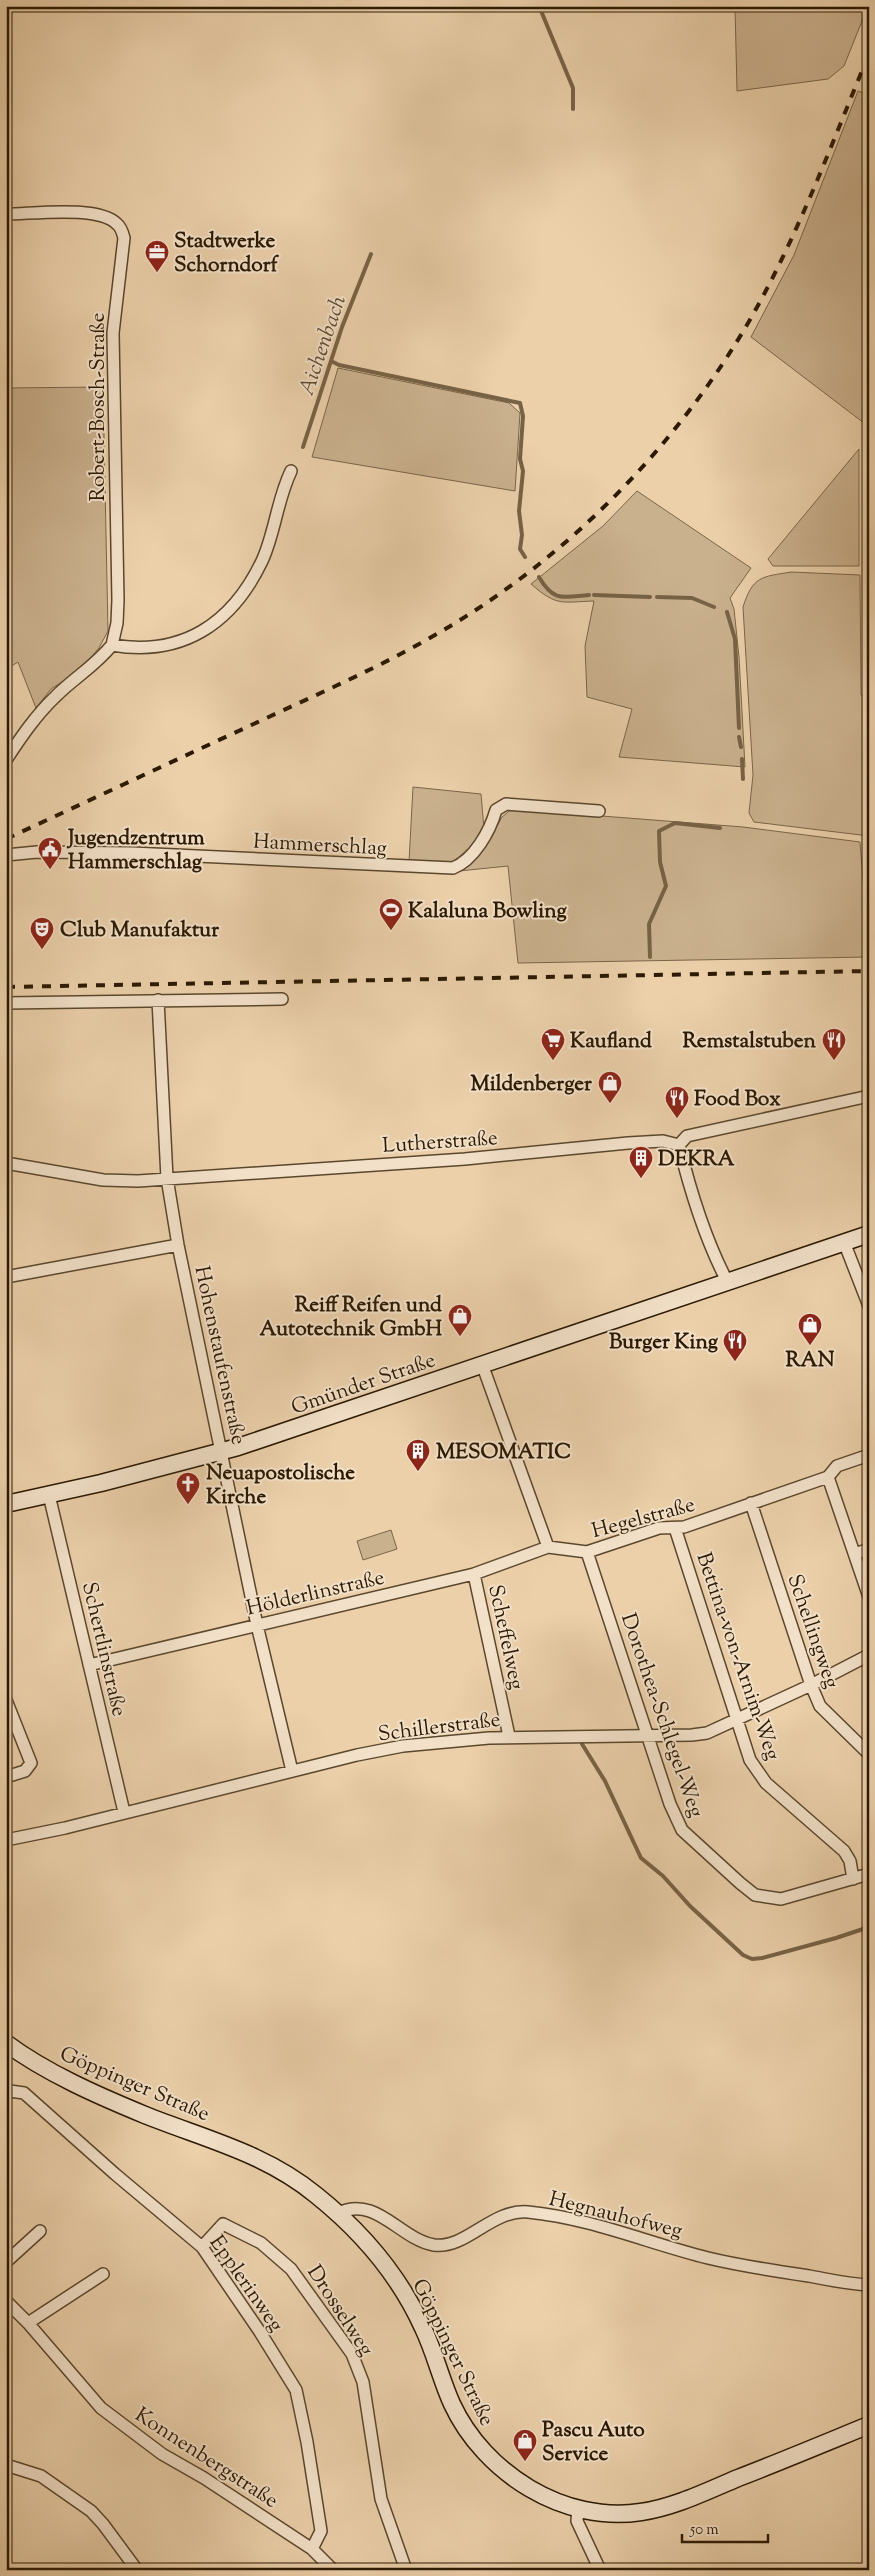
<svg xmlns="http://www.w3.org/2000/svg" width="875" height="2576" viewBox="0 0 875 2576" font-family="'Sorts Mill Goudy',serif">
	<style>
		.green { fill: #cab18e; stroke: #7a6548 }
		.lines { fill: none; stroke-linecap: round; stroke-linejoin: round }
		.stream { stroke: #776245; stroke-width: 4 }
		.street-casing { stroke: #5b472d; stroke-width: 14 }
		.secondary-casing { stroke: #2b1903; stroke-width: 19 }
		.street { stroke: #f2e0c8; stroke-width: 11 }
		.secondary { stroke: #f2e0c8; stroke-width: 16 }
		.rail { stroke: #2b1903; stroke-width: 4; stroke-dasharray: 9 9; stroke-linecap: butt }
		.labels { text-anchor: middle; stroke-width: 4; stroke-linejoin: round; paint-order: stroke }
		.poi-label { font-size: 21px; font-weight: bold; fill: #2b1903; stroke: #f2e0c8; text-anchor: start }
		.street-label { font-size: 21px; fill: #2b1903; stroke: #f2e0c8 }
		.water-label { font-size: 22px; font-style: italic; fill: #5e492f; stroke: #f2e0c8 }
	</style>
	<rect width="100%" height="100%" fill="#ebd0aa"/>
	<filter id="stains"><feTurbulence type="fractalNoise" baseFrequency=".004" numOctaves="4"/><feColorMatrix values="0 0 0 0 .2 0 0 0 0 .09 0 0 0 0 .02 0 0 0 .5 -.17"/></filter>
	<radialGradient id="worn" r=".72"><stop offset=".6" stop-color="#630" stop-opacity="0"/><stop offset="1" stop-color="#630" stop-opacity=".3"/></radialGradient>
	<!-- green -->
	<path class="green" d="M735 6H868L844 66 828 79 737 91Z
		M858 91 869 95V416L864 423 751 337 794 255Z
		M338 368 509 403 520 413 515 491 312 457Z
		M103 387 108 631 99 648 79 671 51 689 36 708 18 662 10 667 6 388Z
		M859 449V566H773L768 559Z
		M637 491 751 568 730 598 734 609 739 657 745 767 619 757 632 709 587 697 585 646 594 601C562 602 557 607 531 584L603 526Z
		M791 572 860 575 861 695 869 698V836L754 822 749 813 753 775 743 607C753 576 761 577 791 572Z
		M413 787 481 794 484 829 469 848 453 862H409Z
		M512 809 743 827 860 842 869 957 518 963 508 866 459 871 486 846 502 817Z
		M391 1530 397 1549 363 1560 357 1541Z"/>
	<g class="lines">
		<!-- stream -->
		<path class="stream" d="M539 6 573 88V109
			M331 361 339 365 520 403 523 416 520 459 523 471 519 511 522 535 520 549 525 557
			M303 447 342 327 371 254
			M539 577C554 603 564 597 589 595
			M594 595 650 597
			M657 597 692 598 714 607
			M727 612 735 639 739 728
			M739 737 741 747
			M742 759 743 779
			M650 957 649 924 666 886 660 862 659 831 675 823 720 828
			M582 1744 605 1781 641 1858 663 1876 690 1906 743 1955 752 1959 762 1958 836 1938 869 1927"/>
		<defs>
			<path id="street" d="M6 214C33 214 98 205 117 224 121 227 123 234 124 238L113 333 118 600 117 623 112 645
				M6 760C21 737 36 715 56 696 75 677 94 667 112 645 182 657 232 624 262 561 275 533 277 500 291 471
				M6 855 37 852 132 853 453 868C474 860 490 831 496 810L506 804 599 811
				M158 1000 167 1178 178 1245 257 1625 292 1771
				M6 1003 282 999
				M679 1145C690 1190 705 1239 727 1281
				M6 1163 103 1180 138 1181 465 1159 628 1143 663 1141 679 1145 687 1136 869 1096
				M844 1242 869 1306
				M6 1277 178 1245
				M482 1364 548 1547
				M828 1477 869 1597
				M49 1495 124 1812
				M751 1503 811 1685 820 1706 869 1754
				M675 1528 750 1760 766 1783 844 1851 850 1861 853 1879
				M587 1552 670 1804 682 1830 740 1883 755 1895 781 1899 869 1874
				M855 1554 869 1549
				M474 1574 509 1736
				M89 1665 474 1574 548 1547 587 1552 659 1528 684 1527 828 1477 837 1466 869 1455
				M6 1700 31 1763 25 1771 6 1777
				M6 1840 65 1828 357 1755 403 1746 489 1738 692 1735 707 1733 811 1685 869 1655
				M6 2095 10 2091 24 2093 115 2174 202 2247 260 2332 296 2390 307 2442 321 2531 312 2549
				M338 2213C377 2195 399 2239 434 2245 467 2249 491 2209 528 2212 590 2218 648 2243 708 2258 741 2266 775 2271 809 2276 829 2280 849 2284 869 2285
				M202 2247 223 2224 261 2243 291 2269 352 2354 363 2382 381 2499 406 2570
				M6 2262 40 2231
				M6 2301 28 2323 101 2408 162 2454 204 2478 312 2549 333 2570
				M28 2323 103 2274
				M6 2465 41 2476 91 2511 103 2524 137 2570
				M578 2507 577 2521 600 2570"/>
			<path id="secondary" d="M6 1504 101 1483 238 1447 869 1234
				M6 2043C46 2073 99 2096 145 2115 205 2139 265 2153 316 2195 361 2231 399 2275 423 2328 435 2353 441 2380 452 2404 484 2473 564 2524 641 2512 675 2507 707 2491 738 2478 782 2461 825 2443 869 2425"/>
		</defs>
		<!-- street casing -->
		<use href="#street" class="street-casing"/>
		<!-- secondary casing -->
		<use href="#secondary" class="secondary-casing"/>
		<!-- street -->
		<use href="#street" class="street"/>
		<!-- secondary -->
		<use href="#secondary" class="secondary"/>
		<!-- rail -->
		<path class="rail" d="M6 839C86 802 165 765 245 728 311 697 379 668 442 631 561 561 663 460 736 343 792 253 828 152 869 54
			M6 987 869 971"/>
	</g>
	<!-- icons -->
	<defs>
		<symbol id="office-pin" viewBox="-11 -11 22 30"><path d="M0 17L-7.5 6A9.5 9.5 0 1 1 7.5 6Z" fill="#8f2418" stroke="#f2e0c8"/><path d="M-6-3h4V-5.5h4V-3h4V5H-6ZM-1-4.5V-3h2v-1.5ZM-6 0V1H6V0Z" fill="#fff"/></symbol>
		<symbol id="civic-pin" viewBox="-11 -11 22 30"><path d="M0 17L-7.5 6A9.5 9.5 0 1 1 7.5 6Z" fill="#8f2418" stroke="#f2e0c8"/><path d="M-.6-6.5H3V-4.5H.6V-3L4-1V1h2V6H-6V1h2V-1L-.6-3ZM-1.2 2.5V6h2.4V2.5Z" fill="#fff"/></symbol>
		<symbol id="stadium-pin" viewBox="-11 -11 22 30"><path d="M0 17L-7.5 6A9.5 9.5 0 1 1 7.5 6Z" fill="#8f2418" stroke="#f2e0c8"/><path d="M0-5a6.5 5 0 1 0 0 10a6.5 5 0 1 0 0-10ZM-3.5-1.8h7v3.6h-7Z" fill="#fff"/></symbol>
		<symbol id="theatre-pin" viewBox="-11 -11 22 30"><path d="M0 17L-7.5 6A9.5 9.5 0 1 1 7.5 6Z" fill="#8f2418" stroke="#f2e0c8"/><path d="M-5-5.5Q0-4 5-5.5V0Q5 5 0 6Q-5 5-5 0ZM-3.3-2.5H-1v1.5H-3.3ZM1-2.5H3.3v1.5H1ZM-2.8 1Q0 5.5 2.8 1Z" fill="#fff"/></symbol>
		<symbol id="supermarket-pin" viewBox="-11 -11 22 30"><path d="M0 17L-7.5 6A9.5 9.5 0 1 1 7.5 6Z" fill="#8f2418" stroke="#f2e0c8"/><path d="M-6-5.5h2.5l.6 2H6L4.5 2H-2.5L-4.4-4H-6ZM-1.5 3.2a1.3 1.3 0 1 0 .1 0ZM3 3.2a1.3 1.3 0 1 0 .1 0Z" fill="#fff"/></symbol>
		<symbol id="restaurant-pin" viewBox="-11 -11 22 30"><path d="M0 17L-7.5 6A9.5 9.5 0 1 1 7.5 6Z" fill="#8f2418" stroke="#f2e0c8"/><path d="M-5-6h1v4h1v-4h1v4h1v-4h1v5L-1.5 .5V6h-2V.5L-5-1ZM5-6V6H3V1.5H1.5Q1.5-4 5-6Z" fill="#fff"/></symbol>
		<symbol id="shop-pin" viewBox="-11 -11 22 30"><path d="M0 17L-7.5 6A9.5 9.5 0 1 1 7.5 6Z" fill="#8f2418" stroke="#f2e0c8"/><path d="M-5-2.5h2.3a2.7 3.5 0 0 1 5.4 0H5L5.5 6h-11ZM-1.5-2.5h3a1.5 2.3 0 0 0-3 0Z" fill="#fff"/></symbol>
		<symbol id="building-pin" viewBox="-11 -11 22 30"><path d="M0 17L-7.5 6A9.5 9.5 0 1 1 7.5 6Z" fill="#8f2418" stroke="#f2e0c8"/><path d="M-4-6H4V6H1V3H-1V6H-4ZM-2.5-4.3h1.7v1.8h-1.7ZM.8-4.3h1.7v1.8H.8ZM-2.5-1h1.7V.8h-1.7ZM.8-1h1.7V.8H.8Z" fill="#fff"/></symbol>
		<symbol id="church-pin" viewBox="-11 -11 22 30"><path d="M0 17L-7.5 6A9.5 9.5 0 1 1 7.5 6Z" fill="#8f2418" stroke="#f2e0c8"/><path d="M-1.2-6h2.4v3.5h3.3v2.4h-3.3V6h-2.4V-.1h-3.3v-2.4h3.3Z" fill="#fff"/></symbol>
	</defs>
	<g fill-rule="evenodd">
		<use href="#office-pin" x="143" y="238" width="28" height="38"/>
		<use href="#civic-pin" x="36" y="835" width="28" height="38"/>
		<use href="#stadium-pin" x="377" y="896" width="28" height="38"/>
		<use href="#theatre-pin" x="28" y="915" width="28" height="38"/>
		<use href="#supermarket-pin" x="539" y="1026" width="28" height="38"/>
		<use href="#restaurant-pin" x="820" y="1026" width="28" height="38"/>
		<use href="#shop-pin" x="596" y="1069" width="28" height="38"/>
		<use href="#restaurant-pin" x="663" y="1084" width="28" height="38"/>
		<use href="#building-pin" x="627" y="1144" width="28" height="38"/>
		<use href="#shop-pin" x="446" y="1302" width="28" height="38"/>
		<use href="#shop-pin" x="796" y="1311" width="28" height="38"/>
		<use href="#restaurant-pin" x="721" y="1327" width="28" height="38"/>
		<use href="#building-pin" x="404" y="1437" width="28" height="38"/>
		<use href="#church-pin" x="174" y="1470" width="28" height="38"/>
		<use href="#shop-pin" x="511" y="2427" width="28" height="38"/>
	</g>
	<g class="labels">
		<!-- poi labels -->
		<g class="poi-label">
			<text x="174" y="247">Stadtwerke<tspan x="174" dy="24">Schorndorf</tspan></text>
			<text x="68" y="844">Jugendzentrum<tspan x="68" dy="24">Hammerschlag</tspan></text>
			<text x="408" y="917">Kalaluna Bowling</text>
			<text x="60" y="936">Club Manufaktur</text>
			<text x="570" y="1047">Kaufland</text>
			<text x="816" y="1047" text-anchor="end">Remstalstuben</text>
			<text x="592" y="1090" text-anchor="end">Mildenberger</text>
			<text x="694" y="1105">Food Box</text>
			<text x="658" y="1165">DEKRA</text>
			<text x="442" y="1311" text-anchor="end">Reiff Reifen und<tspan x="442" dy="24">Autotechnik GmbH</tspan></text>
			<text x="718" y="1348" text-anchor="end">Burger King</text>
			<text x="810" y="1366" text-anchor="middle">RAN</text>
			<text x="436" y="1458">MESOMATIC</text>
			<text x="206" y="1479">Neuapostolische<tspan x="206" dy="24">Kirche</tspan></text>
			<text x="542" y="2436">Pascu Auto<tspan x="542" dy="24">Service</tspan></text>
		</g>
		<!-- street labels -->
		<g class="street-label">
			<text transform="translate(97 407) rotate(-90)" y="7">Robert-Bosch-Straße</text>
			<text transform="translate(320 844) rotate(3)" y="7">Hammerschlag</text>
			<text transform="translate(440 1141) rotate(-4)" y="7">Lutherstraße</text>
			<text transform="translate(221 1355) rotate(78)" y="7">Hohenstaufenstraße</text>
			<text transform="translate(363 1383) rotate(-19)" y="7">Gmünder Straße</text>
			<text transform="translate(643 1517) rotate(-15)" y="7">Hegelstraße</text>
			<text transform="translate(315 1592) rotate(-13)" y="7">Hölderlinstraße</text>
			<text transform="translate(814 1631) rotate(71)" y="7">Schellingweg</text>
			<text transform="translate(507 1637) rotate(78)" y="7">Scheffelweg</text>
			<text transform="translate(105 1649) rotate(77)" y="7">Schertlinstraße</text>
			<text transform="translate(739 1656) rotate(71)" y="7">Bettina-von-Arnim-Weg</text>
			<text transform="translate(663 1715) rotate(71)" y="7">Dorothea-Schlegel-Weg</text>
			<text transform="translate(439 1726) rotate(-7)" y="7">Schillerstraße</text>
			<text transform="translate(135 2083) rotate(23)" y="7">Göppinger Straße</text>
			<text transform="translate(616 2214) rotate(14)" y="7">Hegnauhofweg</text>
			<text transform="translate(247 2283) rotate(55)" y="7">Epplerinweg</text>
			<text transform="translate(341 2310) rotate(57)" y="7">Drosselweg</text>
			<text transform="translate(454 2352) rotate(64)" y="7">Göppinger Straße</text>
			<text transform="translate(207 2457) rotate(33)" y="7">Konnenbergstraße</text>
		</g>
		<!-- water labels -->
		<g class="water-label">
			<text transform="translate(321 345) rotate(-71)" y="8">Aichenbach</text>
		</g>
	</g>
	<!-- margin -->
	<rect width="875" height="2576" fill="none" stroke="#ebd0aa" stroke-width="25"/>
	<rect x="8" y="8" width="860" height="2561" fill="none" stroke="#2b1903" stroke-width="2.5"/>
	<rect x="12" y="12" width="850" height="2551" fill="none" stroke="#2b1903"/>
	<!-- scale -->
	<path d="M682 2534v8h86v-8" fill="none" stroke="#2b1903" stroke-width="2.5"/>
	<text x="690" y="2534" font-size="15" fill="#2b1903" stroke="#f2e0c8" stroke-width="4" paint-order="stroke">50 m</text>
	<rect width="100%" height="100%" filter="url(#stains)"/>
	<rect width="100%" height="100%" fill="url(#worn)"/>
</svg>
